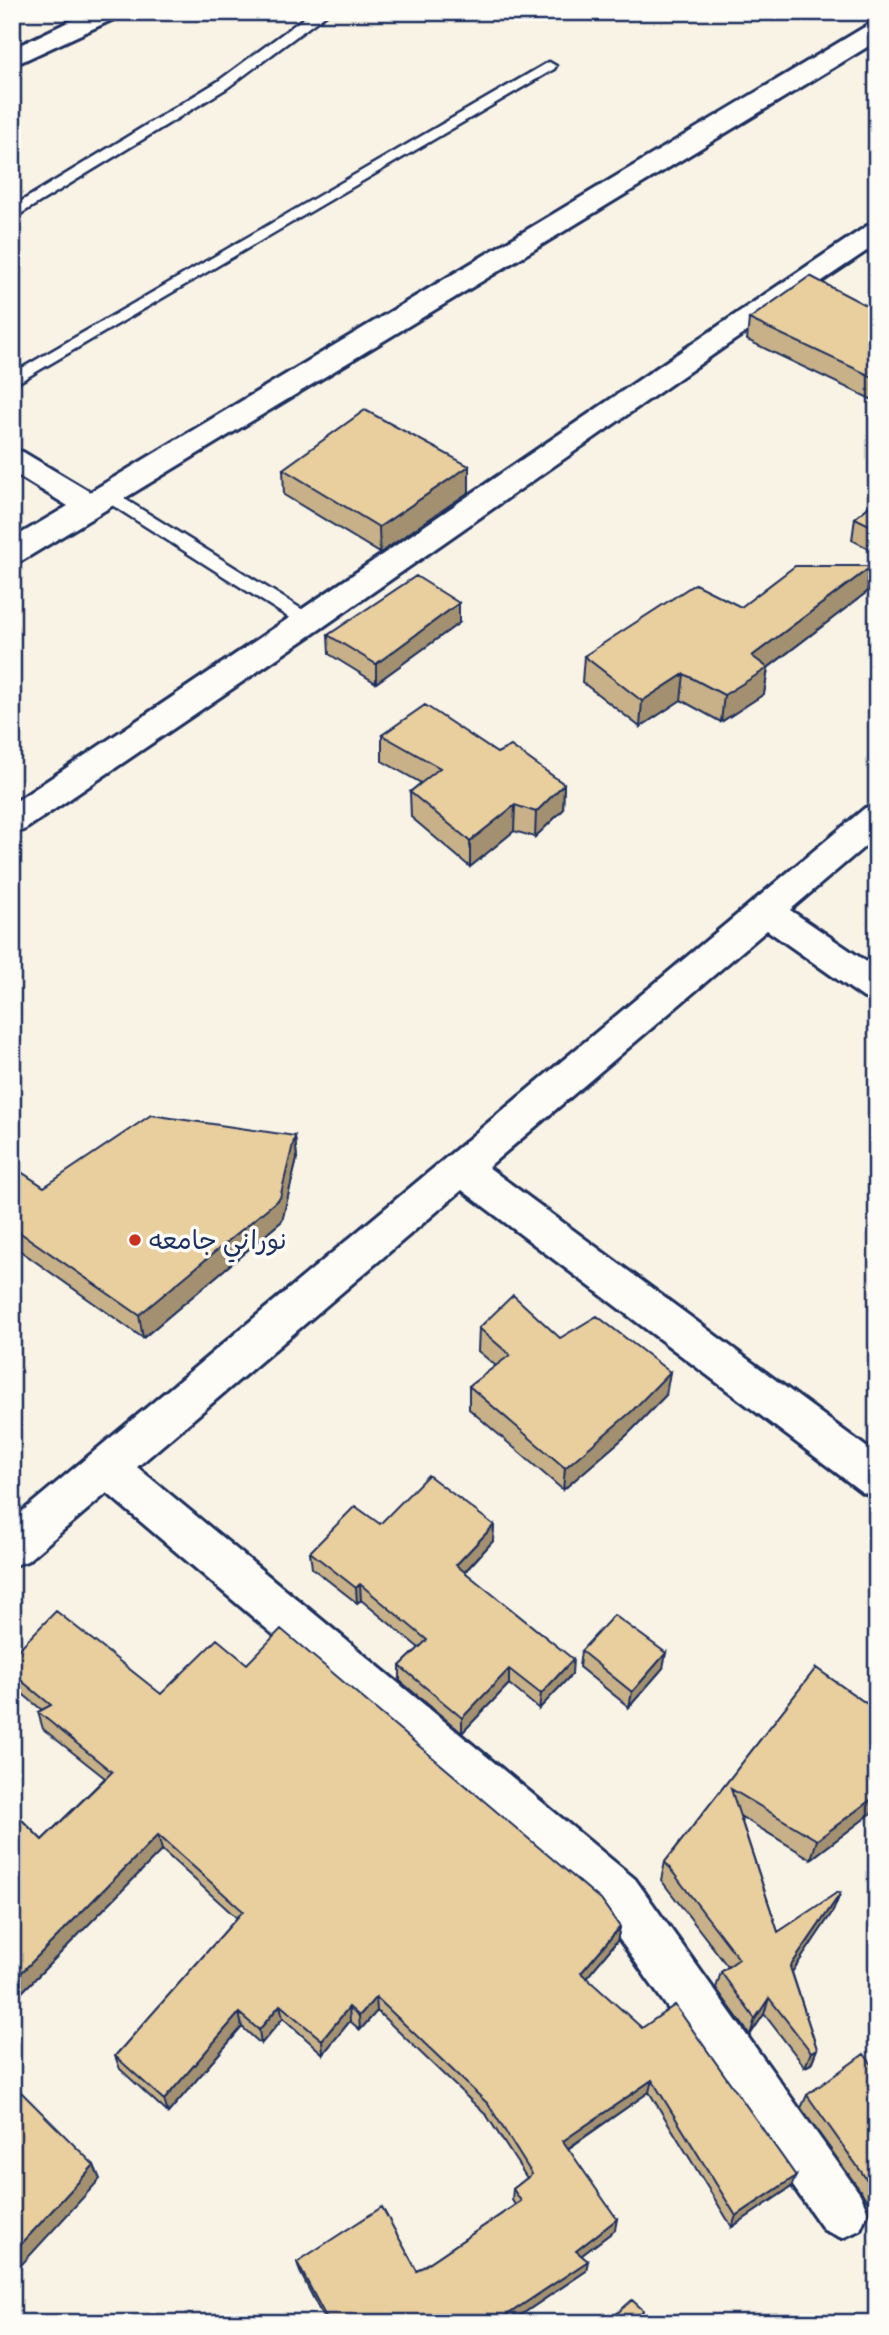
<svg xmlns="http://www.w3.org/2000/svg" width="889" height="2335" viewBox="0 0 889 2335" font-family="'Patrick Hand','Playpen Sans Arabic',sans-serif">
	<style>
		.lines { fill: none; stroke-linecap: round; stroke-linejoin: round }
		.service-casing { stroke: #1b2f5e; stroke-width: 5 }
		.minor-casing { stroke: #1b2f5e; stroke-width: 6 }
		.service { fill: #fdfcf7; fill-rule: evenodd }
		.minor { fill: #fdfcf7; fill-rule: evenodd }
		.wall { fill: #c8b188; stroke: #1b2f5e; stroke-width: 2 }
		.shaded-wall { fill: #a3906f; stroke: #1b2f5e; stroke-width: 2 }
		.building { fill: #e9ce9e; stroke: #1b2f5e; stroke-width: 2 }
		.poi-dot { fill: #c8321e; stroke: #fdfcf7; stroke-width: 2.5 }
		.labels { text-anchor: middle; stroke-width: 7; stroke-linejoin: round; paint-order: stroke }
		.poi-label { font-size: 26px; fill: #1b2f5e; stroke: #fdfcf7; text-anchor: start }
	</style>
	<rect width="100%" height="100%" fill="#f9f3e5"/>
	<filter id="ink" filterUnits="userSpaceOnUse"><feTurbulence type="fractalNoise" baseFrequency=".0143" numOctaves="2"/><feDisplacementMap in="SourceGraphic" scale="14" xChannelSelector="R" yChannelSelector="G"/><feConvolveMatrix kernelMatrix="1 2 1 2 8 2 1 2 1" color-interpolation-filters="sRGB"/></filter>
	<g filter="url(#ink)">
		<g class="lines">
			<defs>
				<path id="service" d="M312 12H329L227 88 12 219V207L217 82Z
					M549 62 556 66 554 69 12 386V374Z
					M107 488 316 618 318 622 316 626H302L101 498 98 494 101 490Z"/>
				<path id="minor" d="M89 12H121L118 17 12 66V49Z
					M877 23V41L23 560 12 563V539L68 506 12 472V450L23 452 90 492 868 25Z
					M877 224V244L727 345 320 629 24 830 12 833V804C299 614 581 417 867 226Z
					M877 805V836L790 910 877 969V1002L864 998 767 930 488 1167 877 1455V1497L862 1492 462 1190 137 1467 635 1879 860 2194 868 2212 860 2230 842 2238 824 2230 601 1913 107 1493 27 1561 12 1566V1520L865 808Z"/>
			</defs>
			<!-- service casing -->
			<use href="#service" class="service-casing"/>
			<!-- minor casing -->
			<use href="#minor" class="minor-casing"/>
			<!-- service -->
			<use href="#service" class="service"/>
			<!-- minor -->
			<use href="#minor" class="minor"/>
		</g>
		<!-- wall -->
		<path class="wall" d="M877 311V402L747 340 749 319Z
			M469 466V492L380 553 284 495 283 469Z
			M877 500V553L852 540 855 518Z
			M867 592 768 668 764 694 721 722 681 700 640 727 582 682 584 656Z
			M459 623 376 683 329 654 328 635Z
			M382 735 497 753 564 784 563 810 535 837 514 831 470 867 411 817 410 792 421 783 382 761Z
			M295 1136 297 1159 282 1221 143 1338 12 1245V1166L44 1187Z
			M479 1328 560 1338 666 1395 628 1434 563 1490 469 1409V1386L496 1366 478 1351Z
			M494 1525 493 1541 465 1572 572 1674 539 1709 509 1684 462 1733 400 1681V1666L419 1648 361 1600 357 1603 312 1568 310 1552Z
			M581 1651 663 1668 629 1707 579 1667Z
			M12 1656 161 1694 247 1664 620 1927 617 1941 586 1978 791 2187 732 2227 649 2092 568 2149 615 2230 582 2255 586 2271 509 2323H326L300 2272 297 2262 417 2271 515 2205 512 2200 513 2189 527 2178 487 2116 377 2011 360 2030 350 2021 323 2054 283 2018 261 2044 242 2027 168 2113 120 2069 115 2056 237 1918 162 1850 21 1993 12 1985V1810L42 1840 105 1778 43 1729 38 1712 42 1710 12 1685Z
			M816 1668 877 1711V1809L811 1859 740 1816 778 1932 840 1894 833 1911 792 1972 817 2049 811 2064 805 2067 764 2014 750 2035 716 1988 721 1972 728 1967 661 1880 665 1862Z
			M877 2071V2214L801 2108 807 2095Z"/>
		<!-- shaded-wall -->
		<path class="shaded-wall" d="M469 466V492L380 553 379 527Z
			M872 566 867 592 766 669 768 668 764 694 721 722 724 695 752 656Z
			M459 603V623L376 683V664Z
			M684 674 681 700 640 727 642 701Z
			M564 784 563 810 535 837 536 812Z
			M515 805 514 831 470 867V841Z
			M295 1136 297 1159 282 1221 143 1338 139 1315Z
			M670 1372 666 1395 628 1434 563 1490 565 1468Z
			M494 1525 493 1541 456 1581V1565Z
			M360 1584 361 1600 357 1603 356 1588Z
			M666 1653 663 1668 629 1707 632 1692Z
			M573 1659 572 1674 539 1709 541 1694Z
			M509 1669V1684L462 1733V1718Z
			M877 1795V1809L811 1859 817 1840Z
			M158 1835 162 1850 21 1993 15 1979Z
			M840 1894 833 1911 784 1984 790 1967Z
			M620 1927 617 1941 579 1987 581 1973Z
			M376 1997 377 2011 360 2030 359 2016Z
			M769 1998 764 2014 750 2035 755 2019Z
			M280 2005 283 2018 261 2044 259 2030Z
			M349 2007 350 2021 323 2054 322 2040Z
			M239 2013 242 2027 168 2113 164 2100Z
			M817 2049 811 2064 805 2067 811 2052Z
			M652 2080 649 2092 561 2153 563 2141Z
			M94 2165 100 2179 12 2275V2254Z
			M796 2176 791 2187 732 2227 736 2216Z
			M617 2219 615 2230 574 2261 576 2251Z
			M588 2261 586 2271 509 2323H495Z
			M643 2310 640 2320 638 2323H635Z"/>
		<!-- building -->
		<path class="building" d="M810 276 877 311V379L749 319Z
			M365 410 469 466 379 527 283 469Z
			M877 500V529L855 518Z
			M795 566H872L752 656 768 668 724 695 684 674 642 701 584 656 695 584 741 607Z
			M416 576 459 603 376 664 328 635Z
			M425 705 497 753 511 746 564 784 536 812 515 805 470 841 410 792 440 768 382 735Z
			M151 1115 295 1136 280 1198 139 1315 12 1227V1166L44 1187Z
			M513 1295 560 1338 597 1316 670 1372 631 1412 565 1468 469 1386 510 1355 479 1328Z
			M428 1475 494 1525 456 1565 573 1659 541 1694 509 1669 462 1718 400 1666 427 1640 360 1584 356 1588 310 1552 355 1506 380 1524Z
			M56 1611 161 1694 217 1639 247 1664 281 1629 601 1900 620 1927 581 1973 642 2028 675 2005 796 2176 736 2216 652 2080 563 2141 617 2219 576 2251 588 2261 495 2323H329L297 2262 382 2207 417 2271 521 2201 513 2189 532 2174 488 2104 376 1997 359 2016 349 2007 322 2040 280 2005 259 2030 239 2013 164 2100 115 2056 243 1911 158 1835 15 1979 12 1977V1810L42 1840 112 1772 38 1712 51 1705 12 1673V1656Z
			M614 1615 666 1653 632 1692 581 1651Z
			M816 1668 877 1711V1795L817 1840 731 1789 778 1932 838 1892 840 1894 790 1967 817 2049 811 2052 769 1998 755 2019 721 1972 739 1959 665 1862Z
			M864 2054 877 2071V2194L807 2095Z
			M12 2083 94 2165 12 2254Z
			M632 2300 643 2310 635 2323H606Z"/>
	</g>
	<!-- markers -->
	<circle class="poi-dot" cx="135" cy="1240" r="7"/>
	<g class="labels">
		<!-- poi labels -->
		<g class="poi-label">
			<text x="149" y="1249">نوراني جامعه</text>
		</g>
	</g>
	<!-- margin -->
	<rect width="889" height="2335" fill="none" stroke="#fdfcf7" stroke-width="42"/>
	<rect x="21" y="21" width="847" height="2293" fill="none" stroke="#1b2f5e" stroke-width="2.5" filter="url(#ink)"/>
</svg>
